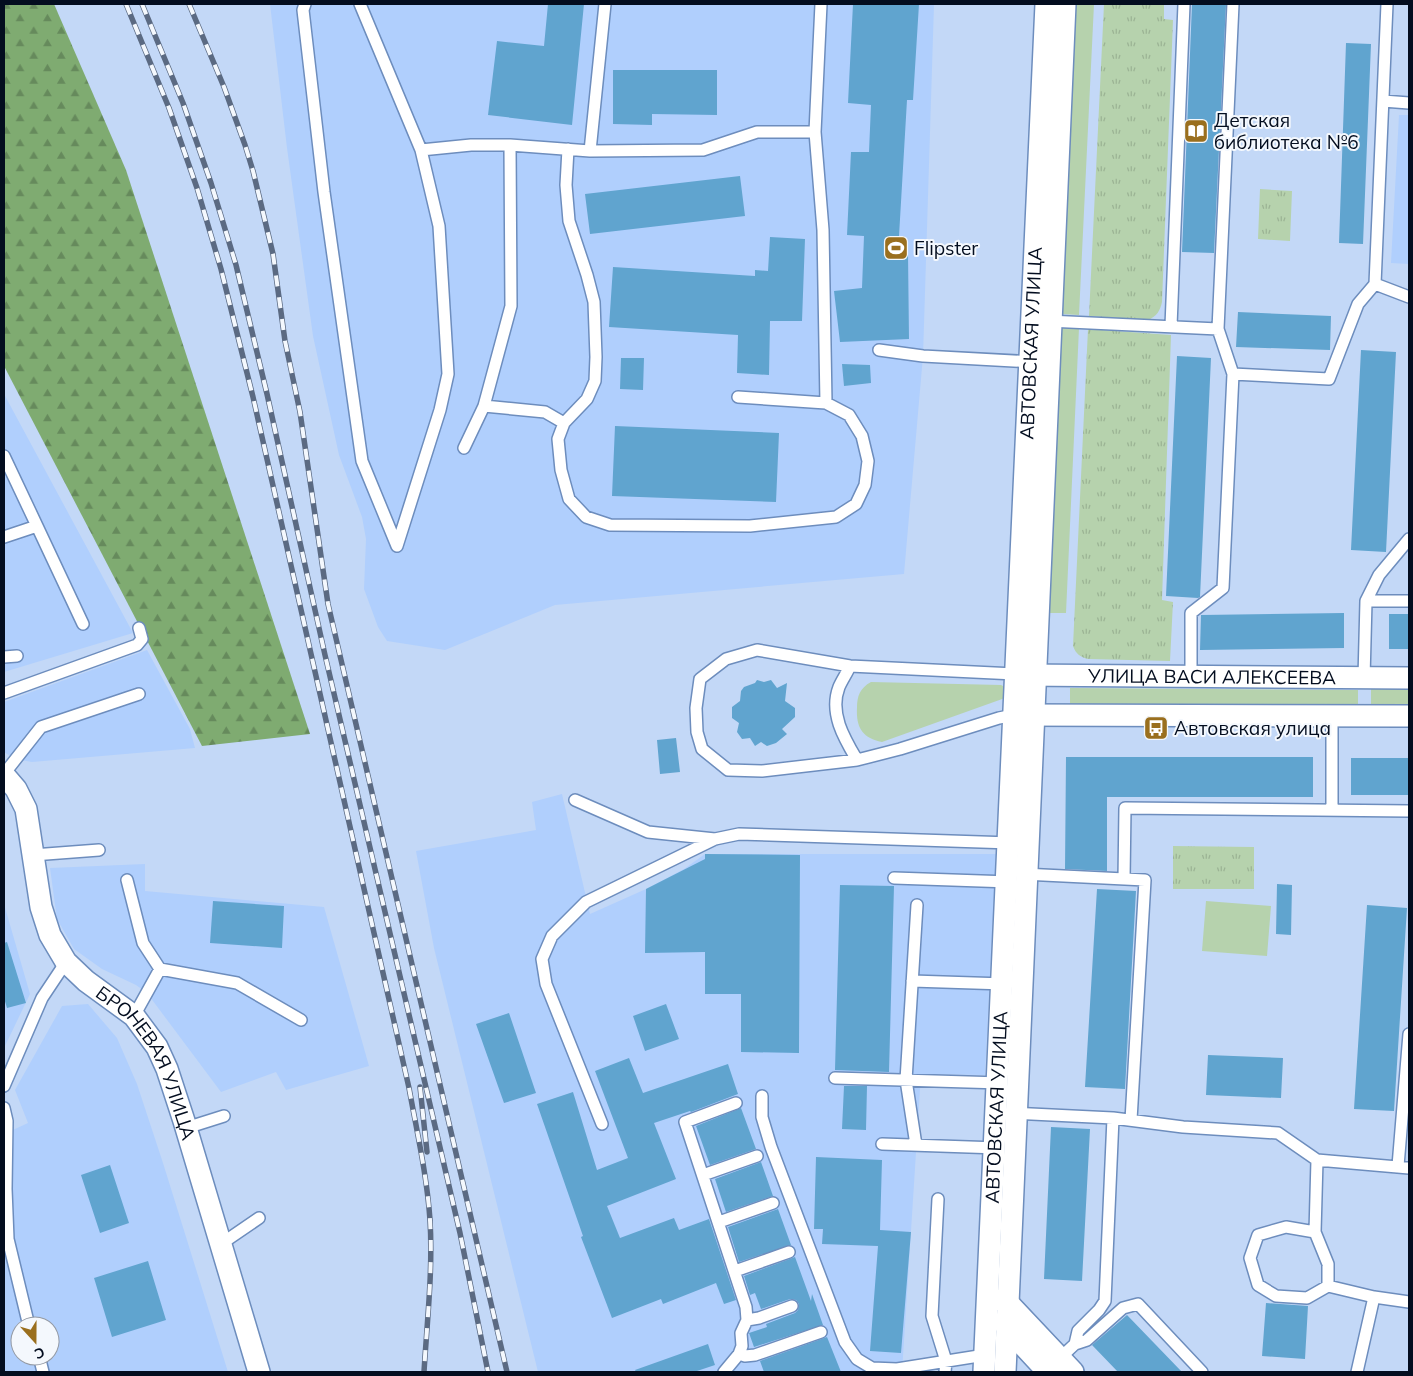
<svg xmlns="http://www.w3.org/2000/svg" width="1413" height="1376" viewBox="0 0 1413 1376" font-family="Mulish,sans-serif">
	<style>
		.built { fill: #b0cffd; fill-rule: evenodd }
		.grass { fill: #b6d2ad }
		.forest { fill: url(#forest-firs) }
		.park { fill: url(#park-tufts) }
		.building { fill: #60a4cf }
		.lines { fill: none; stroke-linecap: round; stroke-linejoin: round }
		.service-casing { stroke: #6d8dbd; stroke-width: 14 }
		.minor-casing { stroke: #6d8dbd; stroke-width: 24 }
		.service { stroke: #fff; stroke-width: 11 }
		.minor { stroke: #fff; stroke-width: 21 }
		.rail-casing { stroke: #5b6a82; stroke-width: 5.5 }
		.rail { stroke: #f4f8fd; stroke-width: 4; stroke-dasharray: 11; stroke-linecap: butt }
		.labels { text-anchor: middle; stroke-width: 4; stroke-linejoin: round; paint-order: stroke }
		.poi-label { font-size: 19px; fill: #030d1f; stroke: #f4f8fd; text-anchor: start }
		.street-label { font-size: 19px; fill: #030d1f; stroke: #f4f8fd }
	</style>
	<defs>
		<pattern id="forest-firs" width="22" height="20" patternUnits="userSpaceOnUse" patternTransform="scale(1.25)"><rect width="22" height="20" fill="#7fab71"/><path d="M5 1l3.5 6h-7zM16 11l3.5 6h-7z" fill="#668a5c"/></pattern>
		<pattern id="park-tufts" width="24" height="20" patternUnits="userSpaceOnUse" patternTransform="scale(1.25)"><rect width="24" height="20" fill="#b6d2ad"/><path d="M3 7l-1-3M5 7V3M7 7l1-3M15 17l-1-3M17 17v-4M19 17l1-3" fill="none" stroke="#9bb394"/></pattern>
	</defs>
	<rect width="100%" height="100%" fill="#c3d8f7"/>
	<!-- built -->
	<path class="built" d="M270 4H934L923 356 904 574 555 605 445 650 387 641 378 627 364 589 366 539 362 517 339 455 313 336 287 148Z
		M1399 115H1409V264L1391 263Z
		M4 394 133 633 4 672Z
		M147 650 190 729 195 748 32 762 15 759 4 752V702Z
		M562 794 590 914 646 889 684 869 705 854H996L985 1075 921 1074 902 1372H538L434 948 416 851 536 830 532 802Z
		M145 864V891L324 907 369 1066 286 1090 276 1072 221 1092 147 993 136 985 102 969 74 949 57 919 50 868Z
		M4 904 30 994 4 1048Z
		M88 1004 117 1038 137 1084 163 1163 228 1372H4V1134L28 1123 15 1090 62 1006ZM20 1326H50V1356H20Z"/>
	<!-- grass -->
	<path class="grass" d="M1076 4H1094L1079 315 1062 314Z
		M1061 327 1079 328 1066 613H1049Z
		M871 682 1001 685 1005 687V698L882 742C862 738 856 727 857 708 857 696 860 688 871 682Z
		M1070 688 1358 690V707L1070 705Z
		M1371 688 1409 689V706H1371Z
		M1206 901 1271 906 1267 956 1202 951Z"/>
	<!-- forest -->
	<path class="forest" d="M4 4H54L126 170 310 734 202 746 4 366Z"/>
	<!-- park -->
	<path class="park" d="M1104 4H1164V19L1173 20 1162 302C1160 311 1157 316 1148 320L1089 316Z
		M1260 189 1292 191 1290 241 1258 239Z
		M1088 329 1171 335 1162 600 1173 602 1170 661 1088 659C1080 657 1076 654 1073 646Z
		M1173 846 1254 847V889H1173Z"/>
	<!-- building -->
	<path class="building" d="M548 4H584L572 125 488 115 497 41 544 46Z
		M853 4H919L913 100H907L898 253H908L909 339 840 342 834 291 862 288 864 236 847 235 851 152H869L871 105 848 103Z
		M1192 4H1226L1214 253 1182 252Z
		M1346 43 1371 44 1363 244 1339 243Z
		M613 70H717V115L652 114V125L613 124Z
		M740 176 745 216 590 234 585 194Z
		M770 237 805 239 802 321H770L769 375 737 373 738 335 609 327 613 267 755 276V270L768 271Z
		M1238 312 1331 316 1330 350 1236 347Z
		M1361 350 1396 352 1386 552 1351 550Z
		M1177 356 1211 358 1200 597 1198 598 1166 596Z
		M621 358H644L643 390 620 389Z
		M842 364 870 365 871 383 844 386Z
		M615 426 779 433 776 502 612 496Z
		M1344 613V648L1200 650 1201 615Z
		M1389 614H1409V649H1389Z
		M757 680 764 682 771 680 777 688 787 683 785 701 795 708V717L782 729 787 734 776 743 767 746 761 742 755 746 750 738 742 739 737 732 739 723 732 718V707L740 701 741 691 744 687 755 683Z
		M676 738 680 772 660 774 657 740Z
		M1066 757H1313V797H1107V871L1065 869Z
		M1351 758H1409V795H1351Z
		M705 854 800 855 799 1053 741 1052V994H705V952L645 953 646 889 705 859Z
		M1277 884 1292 885 1291 935 1276 934Z
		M840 885 894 886 889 1072 835 1070Z
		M1097 889 1136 891 1125 1089 1085 1087Z
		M213 901 284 906 282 948 210 943Z
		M1367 905 1407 908 1394 1111 1354 1109Z
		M7 942 26 1003 7 1008 4 998V943Z
		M666 1004 679 1039 645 1051 633 1016Z
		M509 1013 536 1093 504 1103 476 1024Z
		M1208 1055 1283 1058 1281 1098 1206 1095Z
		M629 1058 643 1093 728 1064 738 1094 691 1112 690 1111 654 1123 676 1179 607 1206 620 1238 674 1218 679 1230 709 1219 736 1300 724 1304 716 1283 663 1304 661 1299 612 1318 581 1237 583 1236 537 1104 573 1092 597 1170 628 1158 595 1071Z
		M844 1086H867L866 1130 842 1129Z
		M741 1108 756 1149 710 1165 696 1126Z
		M1051 1127 1090 1129 1082 1281 1044 1279Z
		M816 1157 882 1160 880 1230 911 1232 901 1353 870 1351 878 1246 822 1244 823 1229H814Z
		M761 1162 773 1196 726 1212 715 1179Z
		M110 1165 129 1223 100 1233 81 1175Z
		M778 1209 791 1245 739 1262 728 1227Z
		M795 1257 811 1301 812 1294 823 1325 754 1347 749 1333 767 1327 766 1324 795 1313 798 1310 799 1304 796 1300 790 1299 761 1309 755 1293 750 1295 744 1276Z
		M148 1261 166 1320 112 1337 94 1278Z
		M1266 1303 1308 1306 1305 1359 1262 1356Z
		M1127 1315 1182 1372H1118L1092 1345Z
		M827 1337 841 1372H764L760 1361Z
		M708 1344 715 1365 694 1372H636L635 1370Z"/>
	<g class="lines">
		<defs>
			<path id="service" d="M305 4 303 10 324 192 362 461 397 546
				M360 4 421 150 471 145H510
				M1383 101 1409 103
				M568 149 566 185 569 221 587 275 594 302 596 357 595 381 587 399 564 423 558 439 561 470 569 499 586 517 610 525 750 526 836 517 856 504 865 485 868 461 862 436 849 415 826 403 823 230 815 132 821 4
				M590 151 605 4
				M1375 284 1409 297
				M1048 321 1218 329
				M1171 326 1184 4
				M879 350 923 356 1034 362
				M1233 374 1329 379 1358 304 1375 284 1387 4
				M738 397 826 403
				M484 406 545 412 564 423
				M464 448 484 406 511 306 510 145 590 151 703 150 757 132H815
				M4 456 37 526 4 537
				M37 526 83 624
				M397 546 440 410 448 374 439 226 421 150
				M1366 601H1409
				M4 657 17 656
				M850 666C847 673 842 680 839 687 829 713 844 738 857 760
				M1191 677V613L1223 588 1233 374 1218 329 1233 4
				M1364 678 1366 601 1379 575 1409 539
				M4 693 137 645 142 639 139 628
				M1014 715 999 718 900 749 857 760 762 771 728 770 702 749 697 732 696 708 700 679 726 659 757 650 850 666 1015 674
				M1332 716V810
				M4 774 41 727 139 694
				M575 800 648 832 715 839
				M33 855 99 850
				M1023 874 1145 880 1131 1120
				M894 878 1010 882
				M1124 879 1125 808 1409 811
				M127 880 143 943 160 969 134 1016
				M160 969 237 983 301 1020
				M912 981 1005 984
				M835 1078 1001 1083
				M4 1086 42 998 66 962
				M762 1096V1117L771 1147 845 1342 857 1359 872 1368 897 1369 985 1355
				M4 1108 7 1121 6 1189 8 1239 29 1326
				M1013 1113 1113 1118 1183 1127 1278 1133 1317 1160 1409 1168
				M602 1124 546 984 542 959 552 936 586 902 715 839 739 834 1011 843
				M186 1128 224 1116
				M882 1144 998 1148
				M916 1145 906 1080 917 905
				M1398 1166 1409 1034
				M703 1175 757 1156
				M938 1199 932 1316 946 1361 945 1372
				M719 1222 773 1203
				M1315 1232 1317 1160
				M221 1244 259 1218
				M735 1271 789 1252
				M1328 1286V1264L1315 1232 1286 1227 1258 1235 1250 1258 1258 1285 1276 1296 1307 1298 1328 1286 1374 1297 1409 1302
				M747 1320 759 1318 792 1306
				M1075 1344 1087 1340 1123 1308 1138 1304 1202 1372
				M739 1354 745 1356 755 1355 821 1332
				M39 1356 43 1372
				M1060 1358 1075 1344 1078 1331 1099 1310 1105 1301 1113 1118
				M724 1372 739 1354 742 1346 741 1333 747 1320 746 1307 685 1122 736 1103
				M1357 1372 1374 1297"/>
			<g id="minor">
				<path id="s1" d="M1021 675 1409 678"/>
				<path d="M1019 715 1409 716"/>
				<path id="s2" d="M4 775 16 789 26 809 41 907 50 935 66 962 86 981 134 1016 157 1047 167 1069 184 1121 259 1372"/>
				<path d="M1001 1300 1008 1303 1073 1372"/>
				<path d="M1004 1322 1007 1328 1048 1372"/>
				<path id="s3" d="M984 1372 1046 4"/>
				<path d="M1005 1372 1065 4"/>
			</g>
		</defs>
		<!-- service casing -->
		<use href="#service" class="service-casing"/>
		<!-- minor casing -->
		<use href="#minor" class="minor-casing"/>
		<!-- service -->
		<use href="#service" class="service"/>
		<!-- minor -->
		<use href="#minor" class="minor"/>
		<defs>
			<path id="rail" d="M126 4 169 108 197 188 221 269 253 397 409 1088C417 1132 427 1176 430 1220 433 1270 427 1322 424 1372
				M142 4 183 103 211 183 236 265 267 394 325 655 460 1233 488 1372
				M189 4 224 87 245 145 253 171 273 254 285 341 300 412 328 604 507 1372
				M420 1087 427 1152"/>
		</defs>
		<!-- rail casing -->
		<use href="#rail" class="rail-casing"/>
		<!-- rail -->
		<use href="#rail" class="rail"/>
	</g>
	<!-- icons -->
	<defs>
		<symbol id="library-square" viewBox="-11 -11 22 22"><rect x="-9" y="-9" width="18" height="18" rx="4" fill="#9a6f1e" stroke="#f4f8fd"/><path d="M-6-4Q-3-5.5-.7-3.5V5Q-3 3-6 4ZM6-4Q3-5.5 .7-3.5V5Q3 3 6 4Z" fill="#fff"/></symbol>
		<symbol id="stadium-square" viewBox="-11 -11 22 22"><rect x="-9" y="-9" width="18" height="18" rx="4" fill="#9a6f1e" stroke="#f4f8fd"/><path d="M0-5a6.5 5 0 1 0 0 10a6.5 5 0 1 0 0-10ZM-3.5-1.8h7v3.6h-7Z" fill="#fff"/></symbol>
		<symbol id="bus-square" viewBox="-11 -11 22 22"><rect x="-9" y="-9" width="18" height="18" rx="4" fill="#9a6f1e" stroke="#f4f8fd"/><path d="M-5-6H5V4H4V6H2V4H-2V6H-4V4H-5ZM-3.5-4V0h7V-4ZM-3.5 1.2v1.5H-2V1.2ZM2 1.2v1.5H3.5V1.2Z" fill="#fff"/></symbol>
	</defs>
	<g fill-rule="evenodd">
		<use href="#library-square" x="1182" y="117" width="28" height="28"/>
		<use href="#stadium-square" x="882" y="234" width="28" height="28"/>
		<use href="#bus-square" x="1142" y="714" width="28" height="28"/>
	</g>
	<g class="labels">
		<!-- poi labels -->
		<g class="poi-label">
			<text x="1214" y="127">Детская<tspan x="1214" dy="22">библиотека №6</tspan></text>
			<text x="914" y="255">Flipster</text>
			<text x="1174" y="735">Автовская улица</text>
		</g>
		<!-- street labels -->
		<g class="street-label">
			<text dy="7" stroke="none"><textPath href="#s3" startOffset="1030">АВТОВСКАЯ УЛИЦА</textPath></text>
			<text dy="7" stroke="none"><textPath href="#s1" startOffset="191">УЛИЦА ВАСИ АЛЕКСЕЕВА</textPath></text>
			<text dy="7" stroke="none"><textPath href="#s2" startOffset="334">БРОНЕВАЯ УЛИЦА</textPath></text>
			<text dy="7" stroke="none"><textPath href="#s3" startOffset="265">АВТОВСКАЯ УЛИЦА</textPath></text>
		</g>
	</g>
	<!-- border -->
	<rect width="1413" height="1376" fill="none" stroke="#030d1f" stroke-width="10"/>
	<!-- north arrow -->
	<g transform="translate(35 1341) rotate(159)"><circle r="24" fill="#f4f8fd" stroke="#949aa4"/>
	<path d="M0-4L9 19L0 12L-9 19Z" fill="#9a6f1e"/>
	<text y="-8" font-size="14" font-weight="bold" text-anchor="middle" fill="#030d1f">С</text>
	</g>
</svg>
